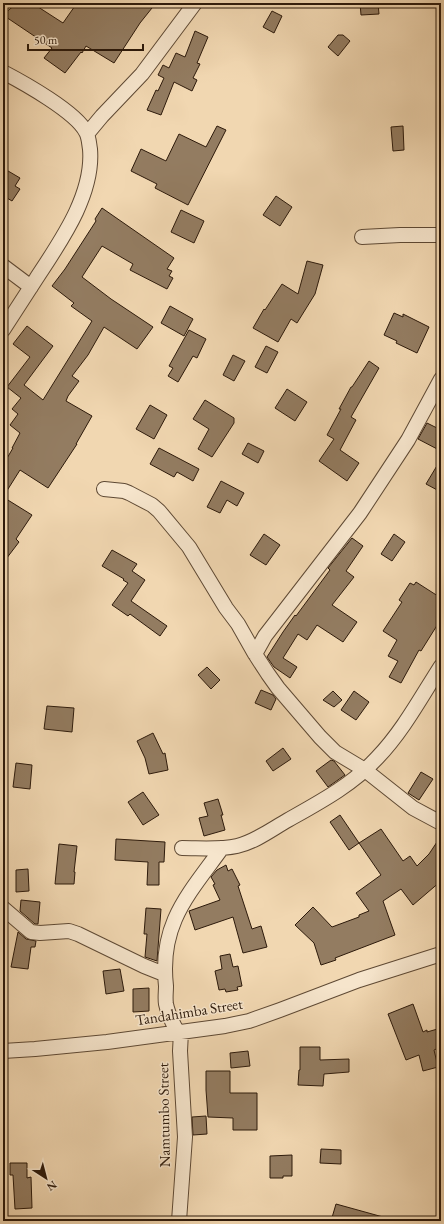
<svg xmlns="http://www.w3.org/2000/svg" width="444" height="1224" viewBox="0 0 444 1224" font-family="'EB Garamond',serif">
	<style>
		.building { fill: #937c61; stroke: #2d1a0b }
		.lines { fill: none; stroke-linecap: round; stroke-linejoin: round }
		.minor-casing { stroke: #5e4934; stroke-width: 16 }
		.minor { stroke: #f6e5cc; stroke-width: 14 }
		.labels { text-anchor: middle; stroke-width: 3; stroke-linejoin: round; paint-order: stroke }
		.street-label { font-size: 15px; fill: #2d1a0b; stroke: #f6e5cc }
	</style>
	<rect width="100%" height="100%" fill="#f1d7b1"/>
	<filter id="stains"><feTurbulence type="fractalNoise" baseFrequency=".005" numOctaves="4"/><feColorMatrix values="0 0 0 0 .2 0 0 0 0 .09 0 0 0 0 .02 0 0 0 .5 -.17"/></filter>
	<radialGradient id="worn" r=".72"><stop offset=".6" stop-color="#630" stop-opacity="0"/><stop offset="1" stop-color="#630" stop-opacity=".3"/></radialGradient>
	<!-- building -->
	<path class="building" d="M17 3H32L63 23 77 3H156L140 23 114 63 86 46 82 53 81 52 65 73 44 58 52 48 3 15Z
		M360 3H378L379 14 361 15Z
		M272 11 282 16 274 33 263 27Z
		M195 31 208 37 197 63 200 64 193 78 197 80 192 91 174 82 161 115 147 110 156 90 158 91 164 78 158 75 163 65 169 68 176 53 185 57Z
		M338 35H343L350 41 338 56 328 47Z
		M217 126 226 130 188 205 155 188 157 184 131 171 141 149 166 161 179 134 206 147Z
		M403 126 404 150 393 151 391 127Z
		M3 168 20 178 15 186 20 189 12 201 7 198 3 204Z
		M276 196 292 207 280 226 263 215Z
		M102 208 174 258 167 269 172 271 169 276 173 278 167 289 130 270 133 264 102 246 82 277 111 299 153 327 137 349 104 327 88 355 72 376 79 381 68 396 66 401 92 416 76 444H77L48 488 20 470 3 497 32 515 16 539 19 542 3 563V465L13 448H12L20 433 10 425 18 414 12 409 21 398 7 387 30 357 13 344 27 326 53 346 24 385 43 400 92 321 71 306 74 303 52 286 65 269 96 221 95 219Z
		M181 210 204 221 194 243 171 232Z
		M307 261 323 265 315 294 297 323 291 319 278 342 253 328 264 309 265 310 282 284 298 294Z
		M170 306 193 319 184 336 161 323Z
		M394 313 403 317V314L429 327 417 353 396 343 397 341 384 335Z
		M189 330 206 339 197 358 193 356 178 382 168 376 173 368 169 366Z
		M266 346 278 352 267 373 255 367Z
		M233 355 245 361 234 381 223 375Z
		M369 361 379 368 351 417 356 420 340 450 359 463 347 481 319 461 334 439 327 435 341 409H339L351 387H352Z
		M287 389 307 402 295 421 275 408Z
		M205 400 234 418V423L212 457 198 449 209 429 193 419Z
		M150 405 167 415 154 439 136 429Z
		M427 423 441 430V451L418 439Z
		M248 443 264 451 258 463 242 454Z
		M159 448 199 469 193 481 177 472 174 477 150 464Z
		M441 459V492L426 484Z
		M221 481 244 493 237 506 227 500 220 513 207 507Z
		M264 534 280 545 266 565 250 555Z
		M394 534 405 542 392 561 381 554Z
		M352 538 363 546 346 571 354 577 332 605 357 622 343 642 317 625 307 640 298 634 283 658 297 667 290 678 274 667 267 657 283 632 295 615 296 616 330 570 328 568Z
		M112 550 137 564 132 571 145 580 131 601 167 626 160 636 130 614 128 616 112 605 128 583 123 580 124 579 102 566Z
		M416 582 441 598V619L421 651 419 650 401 683 389 677 398 661 388 656 397 640 383 631 402 602 399 600 410 583 414 585Z
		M207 667 220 680 211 689 198 675Z
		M261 690 273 695 276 699 271 710 255 703Z
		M333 691 342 700 334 707 323 700Z
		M354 691 369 702 356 720 341 710Z
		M47 706 74 708 72 732 44 729Z
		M153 733 163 754 165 753 168 770 149 774 145 758 137 741Z
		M283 748 291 759 273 771 266 761Z
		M331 760 334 761 345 775 328 787 316 771Z
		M16 763 32 765 30 789 13 787Z
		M421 772 433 779 419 800 408 793Z
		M143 792 159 815 143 825 128 802Z
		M218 799 223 815H221L225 830 204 836 199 818 208 816 204 803Z
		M340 815 359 843 349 850 330 822Z
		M381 829 403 861 410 856 417 866 429 854 441 836V881L413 905 401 889 383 901 395 935 335 958 336 960 321 965 314 943 295 925 313 907 332 927 359 917V915L369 911 356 893 381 875 359 843Z
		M116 839 165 842 164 862H159V885H147L148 862 115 860Z
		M59 844 77 846 74 872H75L74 884H55Z
		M226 865 228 871 232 869 240 885 238 886 252 929 261 926 267 947 243 953 233 917 195 930 189 911 220 900 213 885 215 884 211 877 217 870Z
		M28 869 29 891 16 892V870Z
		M21 900 40 902 38 924H35L20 911Z
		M146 908 161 909 157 961 145 957 147 934H144Z
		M18 932 26 939 36 941 35 947H31L28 969 11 967Z
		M230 954 233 967 238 966 242 986 237 987 238 990 226 992 225 989 219 990 215 971 222 969 220 956Z
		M120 969 124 991 106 994 103 971Z
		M149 988V1011L133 1012V989Z
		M413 1004 423 1032 427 1030V1032L441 1028V1047L434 1050 438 1067 423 1071 419 1055 406 1060 388 1014Z
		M300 1047H320V1060L349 1059V1072L324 1074 323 1086 298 1085 299 1070H300Z
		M248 1051 250 1066 231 1068 230 1053Z
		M206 1071H230V1093H257V1130H233V1118L208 1117 206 1090Z
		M206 1116 207 1134 193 1135 192 1117Z
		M321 1149 341 1150V1164L320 1163Z
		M292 1155V1176H283V1178H270V1156Z
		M10 1163H27V1178L31 1177 32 1208 15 1209 13 1175H10Z
		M336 1204 383 1217V1221H331Z"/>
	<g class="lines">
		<defs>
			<path id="minor" d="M3 72C24 83 76 112 86 132 89 137 89 144 90 149 94 195 60 242 36 279 25 296 14 313 3 330
				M87 134 102 116 142 74 195 3
				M362 237 400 235H441
				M3 266 31 287
				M104 489 124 491 129 493 152 505 159 511 189 547 226 608 238 624 255 654 268 674 278 688 320 737 335 752 365 770 413 808 441 823
				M255 654 265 636 360 513 408 440 441 379
				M182 848C200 848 219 850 237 846 255 842 272 829 288 820 320 802 352 785 377 758 403 731 421 697 441 666
				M3 908 31 932 40 933 69 931 78 934 144 966 164 974
				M178 1033C173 1024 168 1014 166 1004 165 998 166 992 166 986 159 924 188 895 222 848
				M3 1051 35 1049 107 1042 225 1026 249 1021 280 1010 359 980 441 954
				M179 1221 185 1137 180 1051 181 1032"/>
		</defs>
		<!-- minor casing -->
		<use href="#minor" class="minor-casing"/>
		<!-- minor -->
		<use href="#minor" class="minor"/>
	</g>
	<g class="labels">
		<!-- street labels -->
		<g class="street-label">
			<text transform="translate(189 1012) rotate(-9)" y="5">Tandahimba Street</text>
			<text transform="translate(164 1115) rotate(-91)" y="5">Namtumbo Street</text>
		</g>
	</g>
	<!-- margin -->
	<rect width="444" height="1224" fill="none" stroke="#f1d7b1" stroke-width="16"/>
	<rect x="4" y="4" width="436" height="1216" fill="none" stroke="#2d1a0b" stroke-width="2"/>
	<rect x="8" y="8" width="428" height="1208" fill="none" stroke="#2d1a0b"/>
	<!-- north arrow -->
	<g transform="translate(46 1178) rotate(144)" stroke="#f6e5cc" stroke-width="3" paint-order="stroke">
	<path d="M0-3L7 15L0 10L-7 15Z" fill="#2d1a0b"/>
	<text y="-6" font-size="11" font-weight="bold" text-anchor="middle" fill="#2d1a0b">N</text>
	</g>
	<!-- scale -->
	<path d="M28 44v6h115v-6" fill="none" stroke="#2d1a0b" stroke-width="2"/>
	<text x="34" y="44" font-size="12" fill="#2d1a0b" stroke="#f6e5cc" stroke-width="3" paint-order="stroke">50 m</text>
	<rect width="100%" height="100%" filter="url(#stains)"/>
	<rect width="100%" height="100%" fill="url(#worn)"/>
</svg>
